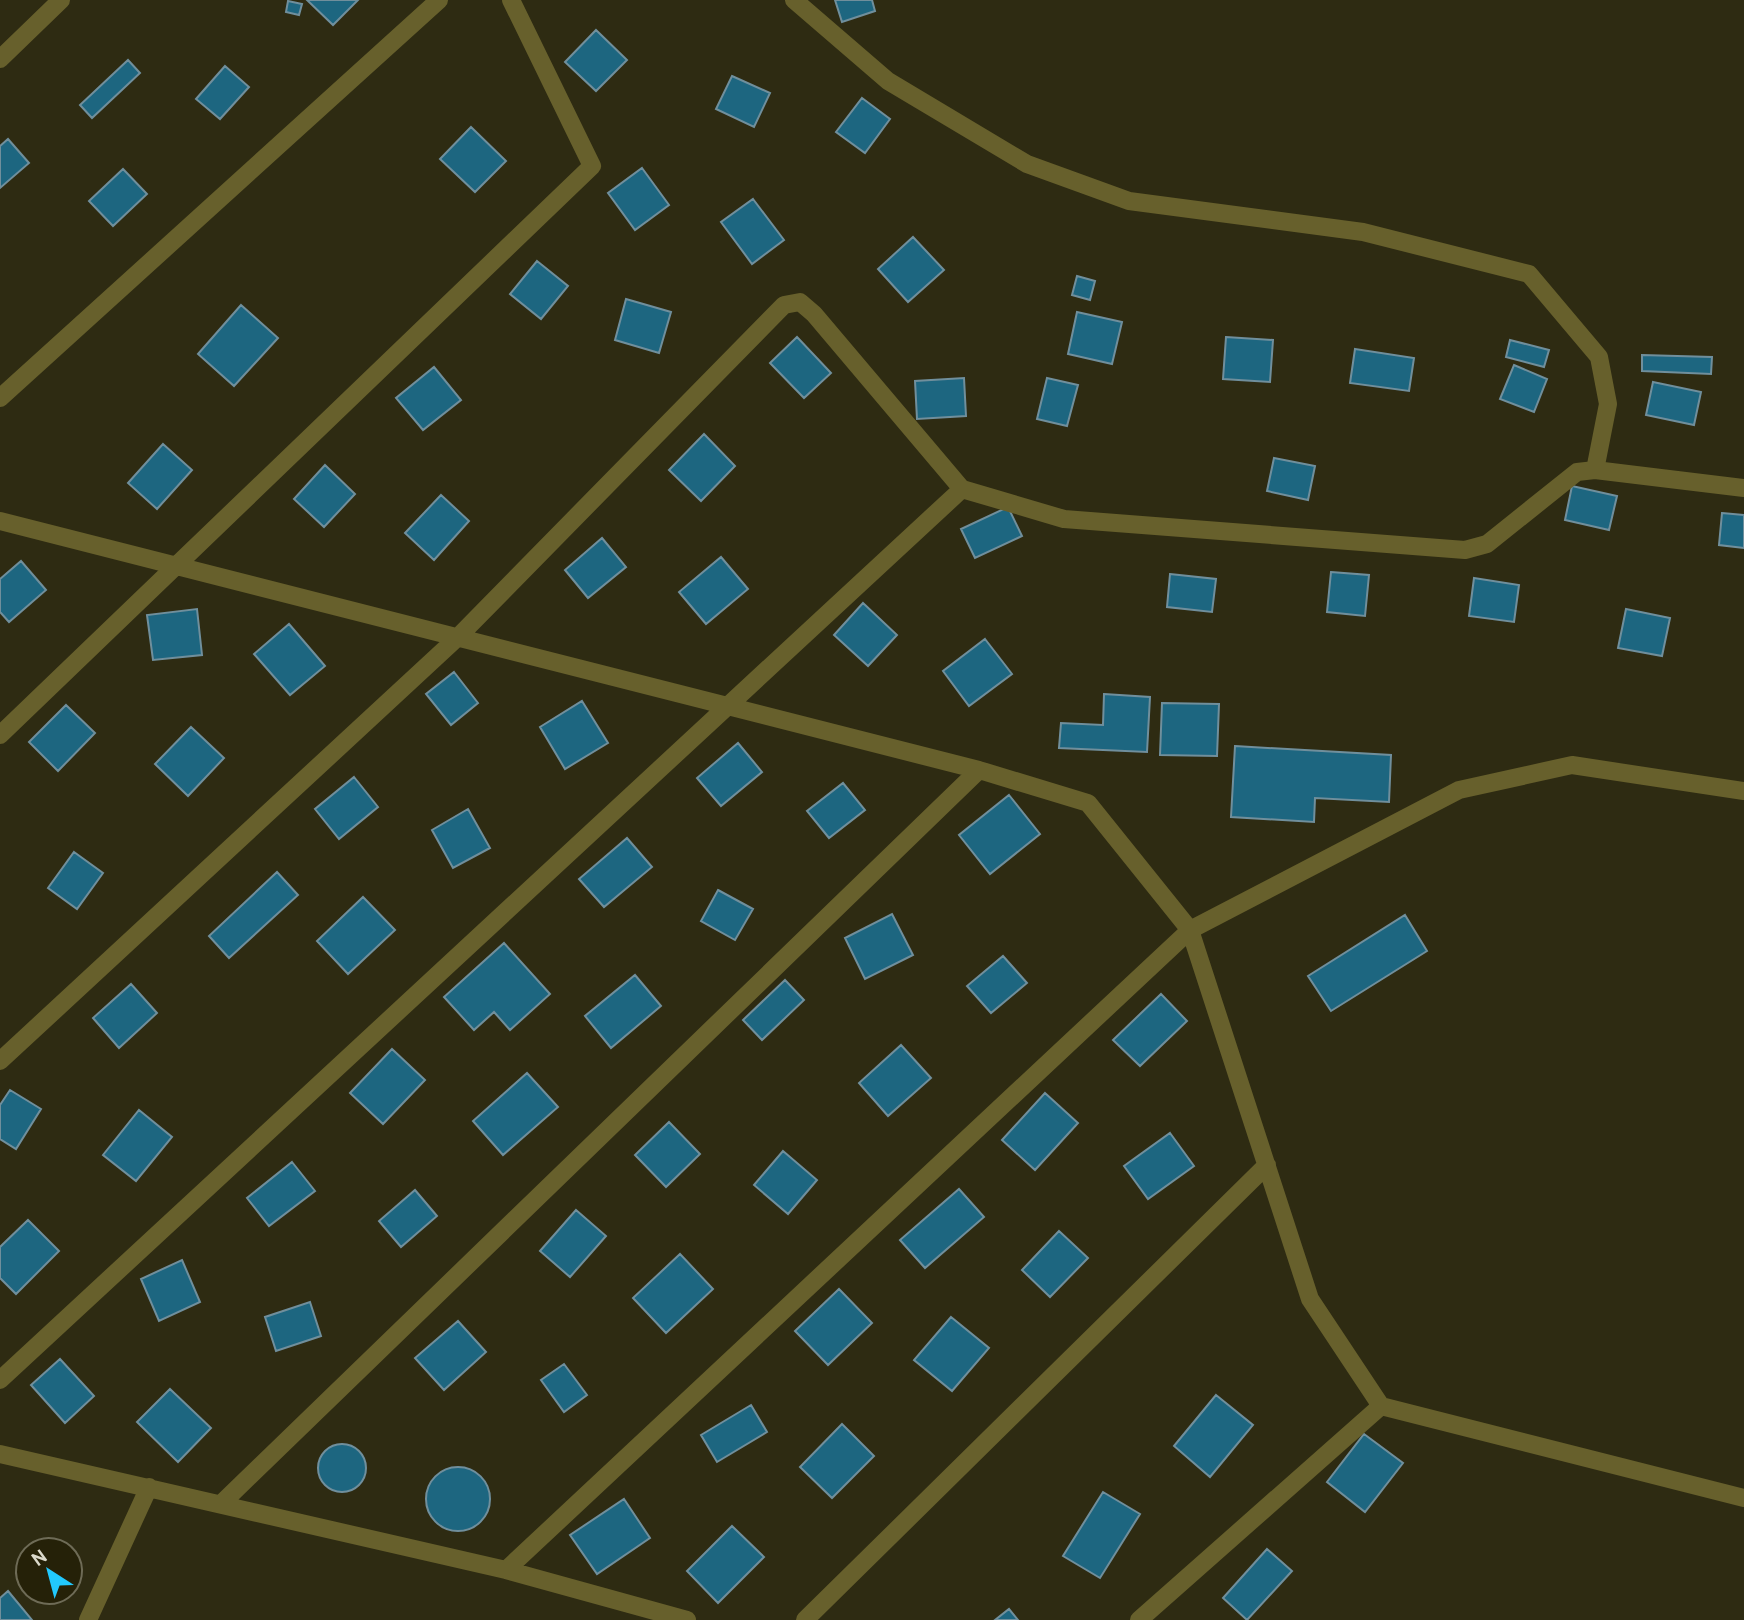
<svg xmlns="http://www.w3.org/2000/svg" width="1744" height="1620" viewBox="0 0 1744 1620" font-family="Overpass,sans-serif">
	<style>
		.building { fill: #1d6680; stroke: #708f9c; stroke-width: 2 }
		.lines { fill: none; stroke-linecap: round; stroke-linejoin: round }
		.minor { stroke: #67602c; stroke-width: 18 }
	</style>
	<rect width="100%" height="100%" fill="#2e2b12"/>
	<!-- building -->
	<path class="building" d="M307 0H358L333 25Z
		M835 0H872L875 11 842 22Z
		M288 1 302 4 299 15 286 12Z
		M596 30 627 60 596 91 565 62Z
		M128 60 140 73 92 118 80 105Z
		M225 66 249 87 220 119 196 99Z
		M732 76 770 93 754 127 716 109Z
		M862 98 890 119 865 153 836 132Z
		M471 127 506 161 475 192 440 159Z
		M8 139 29 163 0 188V146Z
		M642 168 669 205 635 230 608 193Z
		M123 169 147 194 113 226 89 201Z
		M753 199 784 240 752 264 721 222Z
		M913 237 944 270 908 302 878 269Z
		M537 261 568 286 541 319 510 294Z
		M1077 276 1095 281 1090 300 1072 295Z
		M626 299 671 312 659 353 615 340Z
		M241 305 278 338 234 386 198 354Z
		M1077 312 1122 322 1112 364 1068 354Z
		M797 337 831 373 804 398 770 363Z
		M1226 337 1273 340 1270 382 1223 379Z
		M1510 340 1549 350 1544 367 1506 357Z
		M1355 349 1414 358 1409 391 1350 383Z
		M1642 355 1712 357 1711 374 1642 371Z
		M1514 365 1547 379 1534 412 1500 399Z
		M434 367 461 400 423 430 396 398Z
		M964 378 966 416 917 419 915 381Z
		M1047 378 1078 385 1067 426 1037 419Z
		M1653 382 1701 392 1694 425 1646 415Z
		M704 434 735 466 701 501 669 470Z
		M163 444 192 470 157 509 128 483Z
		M1274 458 1315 466 1308 500 1267 491Z
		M325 465 355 494 324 527 294 499Z
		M1572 486 1617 496 1609 530 1565 520Z
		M441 495 469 521 434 560 405 533Z
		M1008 507 1022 536 975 558 961 529Z
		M1722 513 1744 515V548L1719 545Z
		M602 538 626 567 588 598 565 570Z
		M721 557 748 589 706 624 679 592Z
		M21 561 46 590 9 622 0 612V579Z
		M1331 572 1369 575 1365 616 1327 612Z
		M1170 574 1216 579 1212 612 1167 607Z
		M1474 578 1519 585 1514 622 1469 616Z
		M863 603 897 635 868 666 834 635Z
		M197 609 202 655 153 660 147 615Z
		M1626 609 1670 618 1662 656 1618 648Z
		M289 624 325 666 290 695 254 654Z
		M985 639 1012 674 969 706 943 671Z
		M454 672 478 703 451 725 426 694Z
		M1104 694 1150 697 1147 752 1059 748 1061 723 1103 725Z
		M582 701 608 743 565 769 540 727Z
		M1162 703 1219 704 1217 756 1160 755Z
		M66 705 95 733 58 771 29 742Z
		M191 727 224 758 188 796 155 764Z
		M738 743 762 772 721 806 697 778Z
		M1235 746 1391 755 1389 802 1315 798 1314 822 1231 817Z
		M354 777 378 807 339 839 315 809Z
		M843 783 865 810 829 838 807 811Z
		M1009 795 1040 834 990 874 959 835Z
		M468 809 490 848 453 868 432 830Z
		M627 838 652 867 604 907 579 879Z
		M74 852 103 873 77 909 48 888Z
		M277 872 298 895 229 958 209 936Z
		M718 890 753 909 735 940 701 921Z
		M363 897 395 930 348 974 317 941Z
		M892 914 913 955 865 979 845 938Z
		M1405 915 1427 951 1331 1011 1308 976Z
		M504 943 550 994 510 1030 494 1012 474 1030 444 997Z
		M1003 956 1027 983 991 1013 967 986Z
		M635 975 661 1006 611 1048 585 1016Z
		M785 980 804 1000 762 1040 743 1020Z
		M131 984 157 1013 119 1048 93 1018Z
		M1161 994 1187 1021 1140 1066 1113 1040Z
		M901 1045 931 1078 888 1116 859 1083Z
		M392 1049 425 1080 383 1124 350 1093Z
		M527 1073 558 1107 503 1155 473 1121Z
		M10 1090 41 1109 16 1149 0 1139V1105Z
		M1045 1093 1078 1123 1035 1170 1002 1140Z
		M139 1110 172 1137 136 1181 103 1155Z
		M669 1122 700 1154 666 1187 635 1155Z
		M1170 1133 1194 1166 1148 1199 1124 1166Z
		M783 1151 817 1180 788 1214 754 1185Z
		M292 1162 315 1191 269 1226 247 1198Z
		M959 1189 984 1217 925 1268 900 1240Z
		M415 1190 437 1216 401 1247 379 1221Z
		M576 1210 606 1236 570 1277 540 1251Z
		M28 1220 59 1251 16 1294 0 1278V1247Z
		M1059 1231 1088 1258 1050 1297 1022 1270Z
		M680 1254 713 1289 666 1333 633 1298Z
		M182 1260 200 1302 159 1321 141 1279Z
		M839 1289 872 1323 828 1365 795 1331Z
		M310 1302 321 1336 276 1351 265 1317Z
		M951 1317 989 1348 952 1391 914 1360Z
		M458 1321 486 1352 444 1390 415 1358Z
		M60 1359 94 1396 65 1423 31 1385Z
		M564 1364 587 1395 564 1412 541 1380Z
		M170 1389 211 1428 178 1462 137 1422Z
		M1216 1395 1253 1425 1210 1477 1174 1446Z
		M751 1405 767 1432 717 1462 701 1435Z
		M842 1424 874 1456 832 1498 800 1467Z
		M1364 1434 1403 1463 1365 1512 1327 1482Z
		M318 1468a24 24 0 1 1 48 0a24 24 0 1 1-48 0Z
		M426 1499a32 32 0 1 1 64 0a32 32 0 1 1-64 0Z
		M1103 1492 1140 1514 1100 1578 1063 1556Z
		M624 1499 650 1538 597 1574 570 1535Z
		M732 1526 764 1557 718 1603 687 1571Z
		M1267 1549 1292 1571 1247 1620 1223 1598Z
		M8 1591 32 1620H0V1598Z
		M1009 1609 1018 1620H995Z"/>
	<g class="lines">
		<!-- minor -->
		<path class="minor" d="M794 0 888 81 1027 164 1129 201 1363 232 1529 274 1599 357 1608 404 1595 470
			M0 59 61 0
			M0 398 439 0
			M962 489 1064 519 1465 550 1487 544 1577 472 1595 470 1744 488
			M0 521 979 770 1088 803 1190 930 1310 1299 1381 1406 1744 1498
			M0 735 592 166 511 0
			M0 1061 458 637 784 305 800 302 814 314 962 489 0 1380
			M0 1454 506 1570 687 1620
			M222 1503 979 770
			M506 1570 1190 930 1459 790 1572 765 1744 791
			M88 1620 149 1487
			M805 1620 1267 1165
			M1139 1620 1381 1406"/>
	</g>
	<!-- north arrow -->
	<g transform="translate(49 1571) rotate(324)"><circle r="33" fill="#252108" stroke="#6e6b56" stroke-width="2"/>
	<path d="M0-5L12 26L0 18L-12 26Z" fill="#22c9fe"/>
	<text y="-10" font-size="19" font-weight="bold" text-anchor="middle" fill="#dbd9cb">N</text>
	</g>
</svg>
